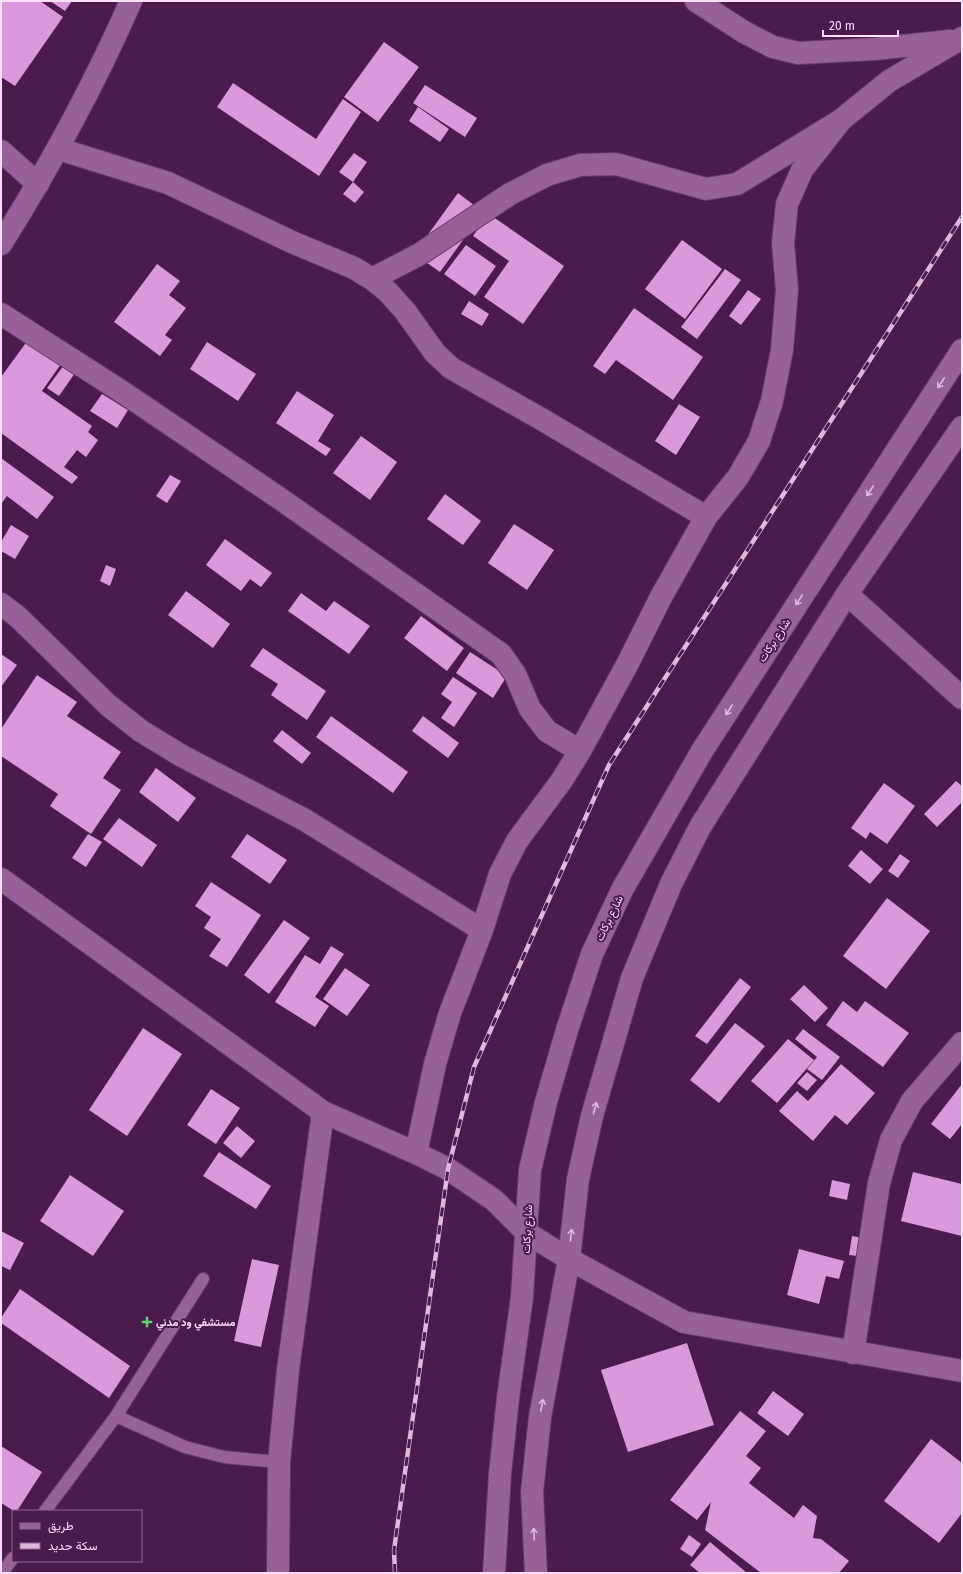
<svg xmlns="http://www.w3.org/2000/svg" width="963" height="1574" viewBox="0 0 963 1574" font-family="'Fira Sans',Vazirmatn,sans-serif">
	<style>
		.building { fill: #da99dc }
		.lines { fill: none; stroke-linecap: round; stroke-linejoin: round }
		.service-casing { stroke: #653a67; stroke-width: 14 }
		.minor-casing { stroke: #653a67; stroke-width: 24 }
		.tertiary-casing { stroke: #653a67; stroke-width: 24 }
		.secondary-casing { stroke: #653a67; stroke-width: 24 }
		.service { stroke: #976198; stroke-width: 12 }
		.minor { stroke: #976198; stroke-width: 22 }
		.tertiary { stroke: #976198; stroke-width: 22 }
		.secondary { stroke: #976198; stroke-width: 22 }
		.rail-casing { stroke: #dbbadb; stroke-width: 4.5 }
		.rail { stroke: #4b1b4d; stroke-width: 3; stroke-dasharray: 9; stroke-linecap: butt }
		.oneway { stroke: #deb9df }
		.poi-dot { fill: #5dd56c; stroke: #4b1b4d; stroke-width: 1.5 }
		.labels { text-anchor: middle; stroke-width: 4; stroke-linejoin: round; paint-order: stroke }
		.street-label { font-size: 11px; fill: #fddffd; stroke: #4b1b4d }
		.poi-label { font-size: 11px; font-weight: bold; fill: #fddffd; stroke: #4b1b4d; text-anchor: start }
	</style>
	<rect width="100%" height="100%" fill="#4b1b4d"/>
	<!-- building -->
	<path class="building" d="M1 1H40L63 17 15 86 1 77Z
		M50 1H72L65 11Z
		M384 42 419 67 378 122 344 97Z
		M233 83 316 139 343 99 361 112 319 176 217 107Z
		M425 85 477 118 465 137 413 103Z
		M418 107 449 129 440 142 409 121Z
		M354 153 367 162 353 182 339 172Z
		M353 182 364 192 355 203 343 194Z
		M458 193 483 212 440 272 414 254Z
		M489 214 564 266 523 324 484 297 509 261 473 236Z
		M682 240 722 269 685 319 645 289Z
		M466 245 496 266 475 296 444 274Z
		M157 264 180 281 169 295 186 308 165 335 172 340 160 356 114 322Z
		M725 269 741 280 697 339 681 327Z
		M748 290 761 299 741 325 729 316Z
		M469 301 489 314 482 326 461 314Z
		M634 308 703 357 673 400 616 360 605 374 593 366Z
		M28 340 61 364 42 391 92 426 88 432 98 440 86 457 77 450 64 467 78 477 72 484 1 433V377Z
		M207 342 256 374 238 401 190 369Z
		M64 365 75 373 59 396 47 388Z
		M297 391 334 415 318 441 331 449 326 456 276 423Z
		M102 394 128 410 117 428 90 411Z
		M679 404 700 417 676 455 655 441Z
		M361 436 397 462 370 500 333 473Z
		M1 458 54 497 37 519 7 496 1 504Z
		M170 475 181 481 167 503 156 496Z
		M445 494 481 521 463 545 427 519Z
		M514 524 554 550 527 590 488 563Z
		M11 525 29 536 15 559 1 551V542Z
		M225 539 272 573 261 587 250 579 241 591 206 565Z
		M106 565 116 569 110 586 100 581Z
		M186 591 230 624 213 648 168 615Z
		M301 593 326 611 334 601 370 626 349 654 288 611Z
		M421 616 464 648 447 671 404 638Z
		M263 648 326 691 307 720 271 695 278 684 250 666Z
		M470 652 507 676 493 698 456 673Z
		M1 654 17 665 1 687Z
		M37 675 77 702 67 716 121 752 103 778 121 790 91 834 50 806 58 794 1 756V729Z
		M453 677 477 693 454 727 441 718 452 702 441 694Z
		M331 716 408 772 393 793 316 737Z
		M423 716 459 743 448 758 412 731Z
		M282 730 311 753 302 764 273 741Z
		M156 768 196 798 178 822 139 792Z
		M956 781 962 786V802L937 827 924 814Z
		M884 783 915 806 887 844 870 832 866 839 851 828Z
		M119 818 157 845 142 867 103 839Z
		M88 834 102 842 86 867 72 858Z
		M247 834 287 860 270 884 231 857Z
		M861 850 883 869 870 884 848 866Z
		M900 854 910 861 898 878 888 871Z
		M211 882 261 915 227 967 209 956 221 939 204 928 211 917 195 906Z
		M887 898 930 931 886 989 843 956Z
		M284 920 310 938 269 994 244 975Z
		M331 946 344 954 315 997 329 1006 315 1027 275 1002 305 955 320 964Z
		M345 968 370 985 347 1016 323 999Z
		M740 978 751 987 707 1044 695 1036Z
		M804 985 828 1008 815 1022 790 999Z
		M843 1001 857 1012 865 1001 909 1033 883 1067 826 1025Z
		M735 1023 765 1046 719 1103 690 1080Z
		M143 1028 182 1054 127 1136 89 1110Z
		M803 1029 840 1057 822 1080 807 1069 817 1057 795 1039Z
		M788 1039 814 1060 777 1103 751 1081Z
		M841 1064 875 1093 847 1125 835 1115 813 1141 779 1111 797 1091 808 1101Z
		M807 1072 817 1080 807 1091 797 1083Z
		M962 1084V1124L950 1139 931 1124Z
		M211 1089 240 1108 216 1144 187 1125Z
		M237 1126 255 1141 241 1158 223 1143Z
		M219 1152 271 1186 256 1209 203 1176Z
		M913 1172 962 1184V1236L901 1221Z
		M70 1175 124 1211 93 1256 40 1221Z
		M832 1180 850 1184 847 1200 829 1196Z
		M1 1231 24 1243 10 1270 1 1266Z
		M852 1236 868 1239 865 1257 849 1255Z
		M799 1249 844 1261 839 1279 826 1276 819 1304 787 1295Z
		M252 1259 279 1265 261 1347 234 1341Z
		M20 1289 130 1366 109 1398 1 1323V1318Z
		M687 1343 714 1425 628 1452 601 1370Z
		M773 1391 804 1414 788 1436 757 1413Z
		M740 1411 766 1431 746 1456 761 1468 749 1483 794 1518 803 1505 817 1516 813 1538 821 1539 849 1561 839 1573H761L705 1530 711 1502 697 1520 670 1500Z
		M931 1439 962 1463V1513L939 1543 884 1501Z
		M1 1446 42 1472 17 1511H14L1 1503Z
		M689 1535 701 1544 692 1557 680 1549Z
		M710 1542 747 1573H700L690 1565Z"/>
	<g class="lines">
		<defs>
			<path id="service" d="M116 1416 185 1447 224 1457 279 1462
				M45 1511 116 1416 203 1279
				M2 1573 13 1558"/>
			<path id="minor" d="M696 1 744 32 773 47 798 53 875 49 950 41
				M59 149 168 183 294 243 354 268 372 279 387 291 405 311 435 353 451 368 543 420 706 517
				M1 151 38 184
				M372 279 420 254 510 194 547 175 580 165 616 164 706 189 737 184 841 120 889 81 962 38
				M1 314 121 391 282 500 501 654 515 674 530 709 547 731 580 751
				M847 594 962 698
				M1 604 18 617 108 705 141 731 182 756 305 820 482 930
				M1 879 323 1112 416 1153 448 1169 494 1200 527 1233 569 1259 684 1322 962 1371
				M416 1153 435 1064 450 1013 482 930 500 874 517 841 562 780 580 751 628 663 661 597 706 517 738 477 759 441 772 401 782 350 787 290 783 243 787 204 802 170 841 120
				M853 1353 879 1183 891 1140 912 1101 962 1043
				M278 1573 279 1462 288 1370 323 1112"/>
			<path id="tertiary" d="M1 244C50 166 94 85 131 1"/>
			<path id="secondary" d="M494 1573 500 1474 508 1398 522 1297 530 1170 546 1102 567 1030 592 954 622 890 702 751 962 350
				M536 1573 532 1492 540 1417 569 1259 578 1179 592 1116 632 978 671 884 700 827 847 594 962 427"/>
		</defs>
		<!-- service casing -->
		<use href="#service" class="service-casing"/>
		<!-- minor casing -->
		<use href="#minor" class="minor-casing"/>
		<!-- tertiary casing -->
		<use href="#tertiary" class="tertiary-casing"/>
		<!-- secondary casing -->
		<use href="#secondary" class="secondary-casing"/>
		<!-- service -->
		<use href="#service" class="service"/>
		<!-- minor -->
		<use href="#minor" class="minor"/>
		<!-- tertiary -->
		<use href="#tertiary" class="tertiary"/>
		<!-- secondary -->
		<use href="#secondary" class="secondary"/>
		<defs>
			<path id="rail" d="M395 1573 394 1550 448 1169 474 1067 609 765 962 217"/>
		</defs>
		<!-- rail casing -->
		<use href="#rail" class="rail-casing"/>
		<!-- rail -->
		<use href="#rail" class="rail"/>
	</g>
	<!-- one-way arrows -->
	<defs><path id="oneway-shaft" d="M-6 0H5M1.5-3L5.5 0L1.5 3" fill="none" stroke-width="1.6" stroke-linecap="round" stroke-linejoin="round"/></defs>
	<g class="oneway">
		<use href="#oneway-shaft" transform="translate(941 383) rotate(123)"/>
		<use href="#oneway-shaft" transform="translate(870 491) rotate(123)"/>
		<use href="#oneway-shaft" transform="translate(799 600) rotate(123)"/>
		<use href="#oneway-shaft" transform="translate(729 710) rotate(123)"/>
		<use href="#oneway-shaft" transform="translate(595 1108) rotate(-74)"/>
		<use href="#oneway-shaft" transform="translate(571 1235) rotate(-84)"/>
		<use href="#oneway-shaft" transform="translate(542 1405) rotate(-79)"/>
		<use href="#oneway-shaft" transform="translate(534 1534) rotate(-92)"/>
	</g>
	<!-- markers -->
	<path class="poi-dot" d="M145 1316h4v4h4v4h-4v4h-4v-4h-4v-4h4z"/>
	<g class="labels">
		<!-- street labels -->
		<g class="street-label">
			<text transform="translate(774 640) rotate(-57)" y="4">شارع بركات</text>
			<text transform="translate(609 918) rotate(-64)" y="4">شارع بركات</text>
			<text transform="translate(527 1229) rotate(-87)" y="4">شارع بركات</text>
		</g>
		<!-- poi labels -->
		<g class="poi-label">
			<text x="156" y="1326">مستشفي ود مدني</text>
		</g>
	</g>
	<!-- border -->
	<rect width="963" height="1574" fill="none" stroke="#fddffd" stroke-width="4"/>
	<!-- legend -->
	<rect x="12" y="1510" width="130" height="52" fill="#4b1b4d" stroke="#926993"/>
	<rect x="20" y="1523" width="20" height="6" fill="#976198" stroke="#926993"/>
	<text x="48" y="1530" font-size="12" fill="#fddffd">طريق</text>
	<rect x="20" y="1543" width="20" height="6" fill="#dbbadb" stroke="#926993"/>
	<text x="48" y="1550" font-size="12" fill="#fddffd">سكة حديد</text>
	<!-- scale -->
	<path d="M823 30v6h75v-6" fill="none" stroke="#fddffd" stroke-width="2"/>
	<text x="829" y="30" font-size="12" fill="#fddffd" stroke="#4b1b4d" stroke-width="3" paint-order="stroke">20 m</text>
</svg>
